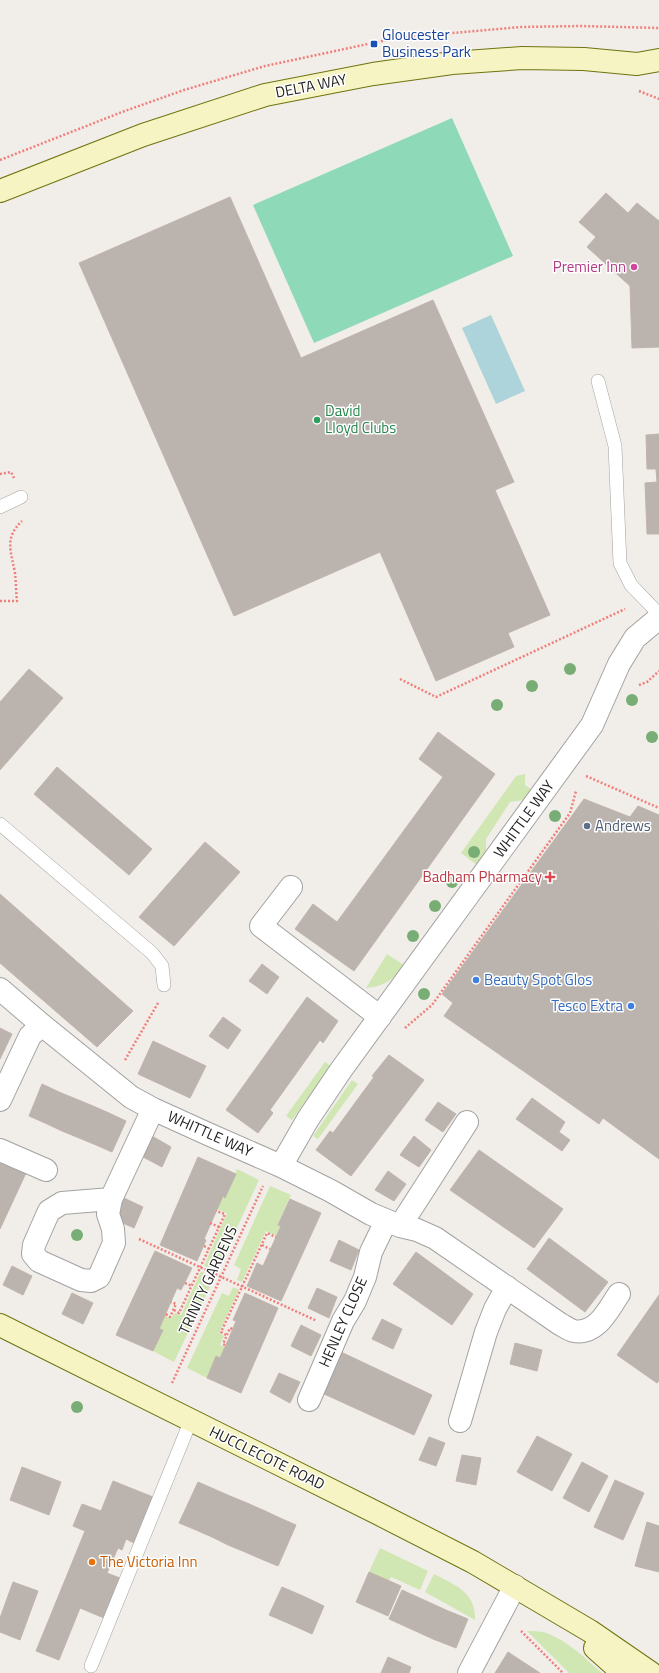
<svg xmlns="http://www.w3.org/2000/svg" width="659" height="1673" viewBox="0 0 659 1673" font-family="'Titillium Web',sans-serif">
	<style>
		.grass { fill: #d0e6b3 }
		.pitch { fill: #8ed9b7 }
		.water { fill: #add3db }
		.building { fill: #bab3ae; stroke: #c2b4ac }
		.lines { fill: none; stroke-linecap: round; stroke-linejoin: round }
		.lane-casing { stroke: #a2a2a2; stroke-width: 14 }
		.street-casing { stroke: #a2a2a2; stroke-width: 24 }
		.secondary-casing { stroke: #6f730e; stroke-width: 24 }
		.path { stroke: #f07f7b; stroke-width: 2.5; stroke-dasharray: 2 2; stroke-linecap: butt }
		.lane { stroke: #fff; stroke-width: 13 }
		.street { stroke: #fff; stroke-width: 22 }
		.secondary { stroke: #f5f4c2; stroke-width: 22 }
		.tree { fill: #78ae75 }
		.transit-dot { fill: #1a4fb4; stroke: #fff; stroke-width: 1.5 }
		.hotel-dot { fill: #d1479c; stroke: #fff; stroke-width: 1.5 }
		.leisure-dot { fill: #2e9e5b; stroke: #fff; stroke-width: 1.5 }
		.service-dot { fill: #5c6f8a; stroke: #fff; stroke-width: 1.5 }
		.health-dot { fill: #e0444e; stroke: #fff; stroke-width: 1.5 }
		.shop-dot { fill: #3f7fe0; stroke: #fff; stroke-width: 1.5 }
		.food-dot { fill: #e8710a; stroke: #fff; stroke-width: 1.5 }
		.labels { text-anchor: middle; stroke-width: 3; stroke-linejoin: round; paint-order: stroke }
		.transit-label { font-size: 15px; fill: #164399; stroke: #fff; text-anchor: start }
		.street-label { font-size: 15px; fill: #212121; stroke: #fff }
		.hotel-label { font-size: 15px; fill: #b23c85; stroke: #fff; text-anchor: end }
		.leisure-label { font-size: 15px; fill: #27864d; stroke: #fff; text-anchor: start }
		.service-label { font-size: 15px; fill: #4e5e75; stroke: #fff; text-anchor: start }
		.health-label { font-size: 15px; fill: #be3a42; stroke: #fff; text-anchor: end }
		.shop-label { font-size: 15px; fill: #366cbe; stroke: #fff; text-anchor: start }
		.food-label { font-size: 15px; fill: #c56008; stroke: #fff; text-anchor: start }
	</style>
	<rect width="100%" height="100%" fill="#f1eee9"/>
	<!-- grass -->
	<path class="grass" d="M525 774V785L531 789 524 800 510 802 486 839V851L477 865 461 853 516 776Z
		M387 954 404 965C395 979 383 987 366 988Z
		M325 1062 331 1066 292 1120 286 1116Z
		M352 1080 358 1084 318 1139 313 1136Z
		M237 1169 259 1180 222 1260 215 1257 209 1268 204 1266 227 1213 217 1209 223 1196 226 1197Z
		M270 1186 291 1195 278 1224 281 1226 276 1236 266 1231 242 1282 237 1280 241 1269 234 1265Z
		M201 1271 207 1274 203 1284 210 1287 174 1362 153 1351 162 1331 159 1329 165 1315 171 1319 174 1313 181 1315Z
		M233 1287 239 1290 219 1333 224 1336 220 1345 225 1347 220 1358 216 1357 207 1378 187 1368 222 1293 229 1296Z
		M380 1548 428 1571 420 1590 391 1577 389 1581 369 1572Z
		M434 1574C455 1585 476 1592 475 1620L425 1592Z
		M527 1631C535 1631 542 1631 549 1634 569 1642 586 1659 602 1673H569Z"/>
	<!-- pitch -->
	<path class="pitch" d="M452 118 513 256 314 343 253 205Z"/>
	<!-- water -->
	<path class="water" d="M491 315 525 391 496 404 462 328Z"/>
	<!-- building -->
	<path class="building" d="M606 193 628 213 637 203 659 221V347L632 348 630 286 587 247 596 237 579 222Z
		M230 197 301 358 433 300 514 482 495 490 550 615 508 633 514 647 436 681 380 552 234 616 79 263Z
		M659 434V534H647L645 483 657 482 656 469H647L646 435Z
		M29 669 63 698 0 770V702Z
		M438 732 495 774 354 971 295 929 313 904 337 922 443 777 419 759Z
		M57 767 152 849 129 875 34 794Z
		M584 799 630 817 638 806 659 815V925L545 1086 444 1016 453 1003 442 994Z
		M205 842 240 872 174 946 139 917Z
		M0 894 133 1011 97 1047 0 963Z
		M659 925V1159L603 1118 599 1124 545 1086Z
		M262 964 279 977 267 994 249 981Z
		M307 997 338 1021 323 1043 320 1040 270 1110 273 1113 258 1133 226 1110Z
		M223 1017 241 1030 228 1049 209 1036Z
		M0 1028 12 1034 0 1059Z
		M153 1041 206 1066 190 1098 138 1074Z
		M389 1055 424 1080 351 1176 316 1150 330 1131 333 1133 374 1077 372 1076Z
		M42 1084 59 1092 45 1123 29 1116Z
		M59 1092 76 1099 62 1131 45 1123Z
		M532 1098 565 1122 559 1132 570 1140 562 1151 516 1119Z
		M76 1099 93 1106 79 1138 62 1131Z
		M438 1102 456 1114 443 1132 425 1120Z
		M93 1106 109 1113 96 1145 79 1138Z
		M109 1113 126 1121 112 1152 96 1145Z
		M152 1136 171 1147 162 1167 143 1157Z
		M414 1136 431 1150 419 1167 400 1155Z
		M479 1150 563 1209 534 1248 450 1190Z
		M198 1157 236 1174 225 1198 223 1196 204 1239 206 1240 197 1261 160 1245Z
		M0 1161 26 1173 0 1229Z
		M388 1171 406 1184 394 1201 375 1190Z
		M124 1198 143 1207 134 1228 114 1219Z
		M290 1199 321 1213 281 1301 247 1286 257 1263 263 1266 281 1226 278 1225Z
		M549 1238 608 1282 585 1312 527 1269Z
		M339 1240 359 1250 351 1270 330 1261Z
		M155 1251 192 1268 181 1290 177 1288 159 1329 163 1330 153 1351 116 1335Z
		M416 1252 473 1294 452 1325 393 1284Z
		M12 1266 32 1276 23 1295 3 1285Z
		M317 1288 337 1297 329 1318 308 1308Z
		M72 1293 93 1303 83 1324 62 1314Z
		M245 1293 278 1308 241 1393 207 1378 216 1356 220 1358 229 1338 236 1321 233 1320Z
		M659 1295V1381L657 1383 617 1355Z
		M382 1319 402 1329 393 1349 372 1339Z
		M301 1325 321 1335 311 1356 291 1346Z
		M515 1343 542 1350 537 1371 510 1364Z
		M341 1352 432 1395 414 1435 322 1393Z
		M279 1373 300 1382 290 1403 270 1392Z
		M537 1436 572 1454 552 1491 517 1472Z
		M429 1437 445 1443 436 1466 419 1460Z
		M462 1455 481 1458 476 1485 456 1481Z
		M582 1462 608 1476 589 1512 563 1498Z
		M22 1467 61 1482 49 1515 10 1500Z
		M615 1480 644 1493 623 1540 594 1527Z
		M113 1481 153 1497 134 1543 126 1539 122 1550 118 1548 107 1573 120 1578 104 1618 80 1608 59 1660 36 1651 85 1531 73 1526 82 1504 101 1511Z
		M198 1482 214 1489 196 1530 179 1523Z
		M214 1489 230 1496 212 1537 196 1530Z
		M230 1496 247 1503 228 1545 212 1537Z
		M247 1503 263 1510 245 1552 228 1545Z
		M263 1510 280 1518 261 1559 245 1552Z
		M280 1518 296 1525 278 1566 261 1559Z
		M647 1522 659 1526V1572L635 1566Z
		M369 1572 401 1586 388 1616 356 1602Z
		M13 1582 38 1591 20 1640 0 1632V1618Z
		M282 1587 303 1596 290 1624 269 1615Z
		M402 1590 424 1600 411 1629 389 1619Z
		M303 1596 324 1606 312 1634 290 1624Z
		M424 1600 446 1610 433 1639 411 1629Z
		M446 1610 468 1619 456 1648 433 1639Z
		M508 1652 540 1673H495Z
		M388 1657 411 1667 409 1673H381Z"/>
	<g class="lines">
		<defs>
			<path id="lane" d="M598 381 615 446 620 563 631 585 659 614
				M0 507 21 497
				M0 824 152 953 162 966 164 985
				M91 1666 191 1420"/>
			<path id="street" d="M291 887 261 926 380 1017
				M0 989 42 1025 131 1097 153 1109 208 1134 281 1166 331 1191 371 1214 400 1226 417 1230 435 1238 560 1324C564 1326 569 1330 574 1331 597 1335 608 1310 619 1294
				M0 1100 30 1036 42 1025
				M0 1150 46 1170
				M281 1166 308 1119 341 1070 592 725 619 664 635 638 659 618
				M111 1199 62 1203 49 1211 34 1245 33 1254 39 1261 81 1280 91 1281 99 1277 114 1243 113 1229 108 1214 111 1199 153 1109
				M400 1226 467 1122
				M309 1400 343 1321 355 1301 365 1277 371 1252 386 1221
				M460 1421 486 1332 495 1309 507 1287
				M469 1673 515 1586"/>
			<path id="secondary" d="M0 191 143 135 265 95 373 74 452 63 522 58 584 59 637 64 659 60
				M0 1325 379 1514 473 1562 590 1631 651 1673
				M595 1648 623 1673"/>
		</defs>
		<!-- lane casing -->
		<use href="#lane" class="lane-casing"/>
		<!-- street casing -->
		<use href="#street" class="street-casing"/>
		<!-- secondary casing -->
		<use href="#secondary" class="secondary-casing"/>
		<!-- path -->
		<path class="path" d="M639 91 659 99
			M0 160 122 112 184 90 265 66 396 38 521 27 580 26 659 28
			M0 474 11 472 14 478
			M0 601H17C16 592 16 582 15 573 11 551 4 538 22 521
			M400 679 436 697 625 609
			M639 685 647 682 659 671
			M586 776 659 808
			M405 1028 432 1005 570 813 576 791
			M125 1060 158 1003
			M210 1223 219 1227
			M139 1239 317 1321
			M262 1245 270 1249
			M204 1246 209 1249
			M185 1283 192 1286
			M174 1310 179 1313 219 1227 225 1214 216 1211
			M166 1314 170 1317 176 1304 171 1302
			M226 1335 221 1332 267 1233 276 1237
			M225 1345 223 1344 230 1328 233 1329
			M172 1383 263 1186
			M521 1631 563 1673"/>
		<!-- lane -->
		<use href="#lane" class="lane"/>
		<!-- street -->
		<use href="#street" class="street"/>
		<!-- secondary -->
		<use href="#secondary" class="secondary"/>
	</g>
	<!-- trees -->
	<g class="tree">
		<circle cx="570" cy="669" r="6"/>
		<circle cx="532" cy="686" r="6"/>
		<circle cx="632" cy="700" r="6"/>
		<circle cx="497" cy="705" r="6"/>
		<circle cx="652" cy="737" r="6"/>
		<circle cx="555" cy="816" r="6"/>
		<circle cx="474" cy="852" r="6"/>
		<circle cx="452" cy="882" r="6"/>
		<circle cx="435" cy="906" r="6"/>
		<circle cx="413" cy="936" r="6"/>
		<circle cx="424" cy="994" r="6"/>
		<circle cx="77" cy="1235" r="6"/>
		<circle cx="77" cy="1407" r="6"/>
	</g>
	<!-- markers -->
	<rect class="transit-dot" x="370" y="40" width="8" height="8" rx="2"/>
	<circle class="hotel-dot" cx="634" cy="267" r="4"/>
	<circle class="leisure-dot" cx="317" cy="420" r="4"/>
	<circle class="service-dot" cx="587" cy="826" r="4"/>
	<path class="health-dot" d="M548 871h4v4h4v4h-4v4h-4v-4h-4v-4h4z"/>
	<g class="shop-dot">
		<circle cx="476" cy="980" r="4"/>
		<circle cx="631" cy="1006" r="4"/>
	</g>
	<circle class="food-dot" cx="92" cy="1562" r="4"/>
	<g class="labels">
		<!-- transit labels -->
		<g class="transit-label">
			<text x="382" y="40">Gloucester<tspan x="382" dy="17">Business Park</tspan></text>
		</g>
		<!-- street labels -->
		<g class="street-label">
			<text transform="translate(311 86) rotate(-11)" y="5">DELTA WAY</text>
			<text transform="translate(524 819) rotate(-54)" y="5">WHITTLE WAY</text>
			<text transform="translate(210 1134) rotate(24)" y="5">WHITTLE WAY</text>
			<text transform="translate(208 1280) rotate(-65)" y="5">TRINITY GARDENS</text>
			<text transform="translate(343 1322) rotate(-66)" y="5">HENLEY CLOSE</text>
			<text transform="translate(267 1458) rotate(26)" y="5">HUCCLECOTE ROAD</text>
		</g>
		<!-- hotel labels -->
		<g class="hotel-label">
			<text x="626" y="272">Premier Inn</text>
		</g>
		<!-- leisure labels -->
		<g class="leisure-label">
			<text x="325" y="416">David<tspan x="325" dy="17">Lloyd Clubs</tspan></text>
		</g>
		<!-- service labels -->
		<g class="service-label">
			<text x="595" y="831">Andrews</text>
		</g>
		<!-- health labels -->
		<g class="health-label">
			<text x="542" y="882">Badham Pharmacy</text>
		</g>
		<!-- shop labels -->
		<g class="shop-label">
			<text x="484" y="985">Beauty Spot Glos</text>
			<text x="623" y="1011" text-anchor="end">Tesco Extra</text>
		</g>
		<!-- food labels -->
		<g class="food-label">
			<text x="100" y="1567">The Victoria Inn</text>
		</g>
	</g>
</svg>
